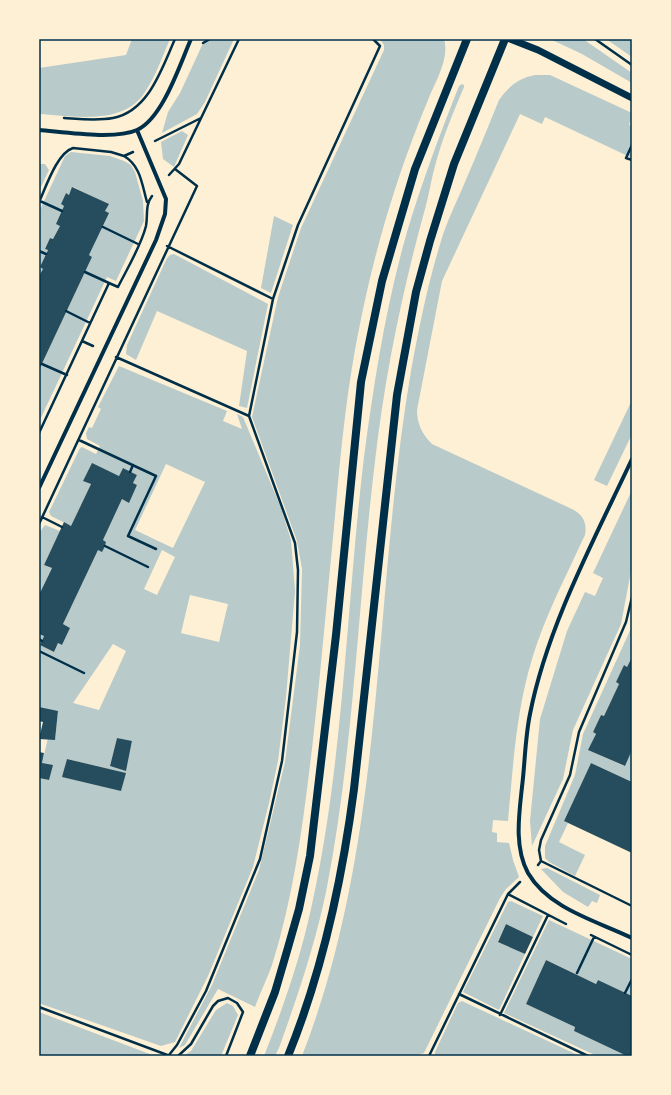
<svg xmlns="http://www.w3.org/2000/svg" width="671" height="1095" viewBox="0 0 671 1095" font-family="'Varela Round',sans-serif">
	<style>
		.green { fill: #b9caca; fill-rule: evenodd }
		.building { fill: #264d5e }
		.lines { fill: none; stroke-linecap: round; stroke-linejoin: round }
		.path { stroke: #003049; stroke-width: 2.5 }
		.minor { stroke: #003049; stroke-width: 4 }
		.tertiary { stroke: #003049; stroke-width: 7 }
		.secondary { stroke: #003049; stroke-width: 8 }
		.neatline { fill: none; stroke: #003049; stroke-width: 1.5 }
	</style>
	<rect width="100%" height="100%" fill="#fdf0d5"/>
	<!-- green -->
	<path class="green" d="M132 39H170C162 57 156 76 145 92 124 126 73 116 39 114V68L126 55Z
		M205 39H234L205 102 197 114 162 133 168 112 180 93Z
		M380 39H444C450 59 435 82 428 100 398 172 375 248 360 324 346 391 340 459 334 527 327 598 321 669 313 740 304 816 295 892 272 965 267 979 260 993 255 1007L218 989 185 1045 179 1048 212 985 259 870 285 762 300 645 302 569 297 541 252 417 278 297 301 228 384 50V45Z
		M550 39H583L632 73V83L582 54Z
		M606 39H632V57Z
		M535 75H550L632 113 629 125 632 126V158L545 117 542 124 520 114 442 281 417 410C417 424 422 434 432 444L574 510C584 516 587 524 585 535 566 576 545 616 532 659 516 712 513 766 508 821L493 820 492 832 497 833V842L509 843 513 860 519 877 506 889 500 898 424 1053 414 1056H302C387 838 372 599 411 371 419 327 428 283 441 241 447 221 457 201 465 182 477 154 488 127 499 100 509 86 519 78 535 75Z
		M462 84 464 85V87C453 113 442 139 435 166 431 180 429 195 425 209 402 292 385 375 375 461 358 602 354 747 327 887 316 942 298 995 279 1048L275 1056H264C283 1008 300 959 311 909 344 761 346 607 364 457 374 382 386 305 407 232 422 182 440 134 459 86Z
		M182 131 188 135 174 167 163 159 161 142Z
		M71 152 110 156 124 161 131 165 135 172 143 201 144 221 116 281 107 277 39 422V370L92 257 89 255 108 213 105 211 108 204 73 187 69 195 66 193 61 204 64 206 60 226 53 239 50 238 45 249 48 250 40 267 43 269 39 276V212L65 156Z
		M39 164H45L49 170 39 191Z
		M274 216 293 225 271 293 261 288Z
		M174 254 268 304 247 408 239 406 247 351 157 311 136 360 126 354 127 345 167 258 170 255Z
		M119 366 227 411 223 421 242 429 237 414 243 417 281 508 291 540 295 591 286 697 278 761 269 803 253 867 208 976 175 1042 161 1046 47 1006 41 1004 39 1000V778L49 780 42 763 48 738 55 739 58 712 39 707V634L44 636 40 645 54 652 58 643 62 645 70 628 63 624 98 550 105 546 106 542 103 540 122 499 129 502 137 485 133 483 137 475 123 468 119 476 92 464 84 481 91 484 71 526 51 516 49 512 80 448 82 447 96 454 100 446 87 439 86 433 89 427 92 428 101 409 98 407ZM166 464 205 482 173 548 135 530ZM162 550 175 557 157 595 144 589ZM190 595 228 604 219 642 181 633ZM113 644 126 651 99 710 73 703ZM117 738 132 742 126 770 110 766ZM67 759 125 773 121 790 63 777Z
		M632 400V434L607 486 594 480Z
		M632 490V566L621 624 573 730 563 779 532 846 530 821 540 719 567 631 585 592 595 596 603 578 593 573Z
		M45 525 60 531 44 565 52 568 39 595V533Z
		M632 626V657L627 667 624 665 616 682 619 684 604 716 601 715 593 732 596 734 589 750 624 766 632 750V782L591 763 564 821 568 823 559 842 585 855 575 876 549 862 545 858V846L575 775 583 734Z
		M547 868 600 895 597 903 592 901 588 907 563 892 541 869Z
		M511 901 543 916 533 937 506 924 498 941 525 954 499 1010 463 992 508 902Z
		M549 920 632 959V996L598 980 596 984 546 960 526 1004 575 1027 574 1031 627 1056H597L504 1013Z
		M462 1001 464 1002 580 1056H435V1052L458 1003Z
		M227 1003 233 1006 238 1015 221 1056 185 1055 191 1051 216 1010Z
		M39 1012 155 1056H39Z"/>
	<!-- building -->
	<path class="building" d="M72 187 109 204 105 211 109 213 89 255 92 257 39 370V276L43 269 40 267 48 250 45 249 50 238 53 239 60 226 56 224 64 206 61 204 66 193 69 195Z
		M92 463 119 476 123 468 137 475 133 483 137 485 129 503 122 499 103 540 106 542 105 546 102 552 98 550 63 624 70 628 62 645 58 643 54 652 40 645 44 636 39 634V595L52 568 44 565 64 522 71 526 91 484 83 481Z
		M632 657V750L625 766 588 750 596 734 593 732 601 715 604 716 619 684 616 682 624 665 627 667Z
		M39 707 58 711 55 740 39 739 43 722 39 721Z
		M117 738 132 741 126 771 110 766Z
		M39 752 44 753 42 763 53 765 49 780 39 778Z
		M67 759 126 773 121 791 62 777Z
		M591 763 632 782V853L564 821Z
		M506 924 533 937 525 954 498 942Z
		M546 960 596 984 598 980 632 996V1056H627L574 1031 575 1027 526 1004Z"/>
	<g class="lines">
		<!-- path -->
		<path class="path" d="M595 39 632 65
			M203 43 210 39
			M64 118C80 119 97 121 113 118 149 111 162 68 175 39
			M155 141 201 118
			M632 145 626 158 632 160
			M124 156C141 166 142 185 147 202
			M169 175 179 164 239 39
			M40 201 62 211
			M39 202C46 187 57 153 73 148L111 152 124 156 133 152
			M103 227 138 244
			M167 246 273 299 249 416 295 543 298 570 297 632 282 761 260 859 206 991 177 1045 169 1055
			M39 251 46 254
			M85 272 109 283
			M273 299 298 225 380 46 373 39
			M66 311 90 323
			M82 341 93 346
			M116 357 249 416
			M42 364 67 375
			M39 433 109 283 118 287C127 269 141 246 146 226 148 215 145 205 152 196
			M79 440 156 476 128 536 156 549
			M130 472 133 465
			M42 517 62 527
			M39 524 197 186 175 169
			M105 546 148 567
			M39 639 42 641
			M39 651 84 673
			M541 861 539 850 541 840 570 775 579 732 626 622 632 597
			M538 865 541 861 632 906
			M508 894 566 924
			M591 935 632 955
			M577 973 594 937
			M625 993 632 979
			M459 994 588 1056
			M39 1007 170 1056
			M500 1015 548 915
			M178 1056 191 1044 213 1006 218 1001 228 998 237 1003 243 1012 226 1056
			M429 1056 508 894 520 882"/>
		<!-- minor -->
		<path class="minor" d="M39 130C64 132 115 140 137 130 163 118 180 64 191 39
			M632 459C594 540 547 627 530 714 525 738 525 763 522 787 519 815 514 847 528 873 549 909 597 921 632 938
			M39 488 156 240 165 214 166 199 137 130"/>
		<!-- tertiary -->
		<path class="tertiary" d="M510 39 538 50 632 98"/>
		<!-- secondary -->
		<path class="secondary" d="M250 1056 275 992 287 951 299 909 310 856 336 635 361 382 382 281 415 169 467 39
			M288 1056C323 970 342 881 354 789L397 395 416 292 430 241 454 164 505 39"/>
	</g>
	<!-- border -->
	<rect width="671" height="1095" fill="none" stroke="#fdf0d5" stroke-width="80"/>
	<rect x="40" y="40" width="591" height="1015" class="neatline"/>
</svg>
